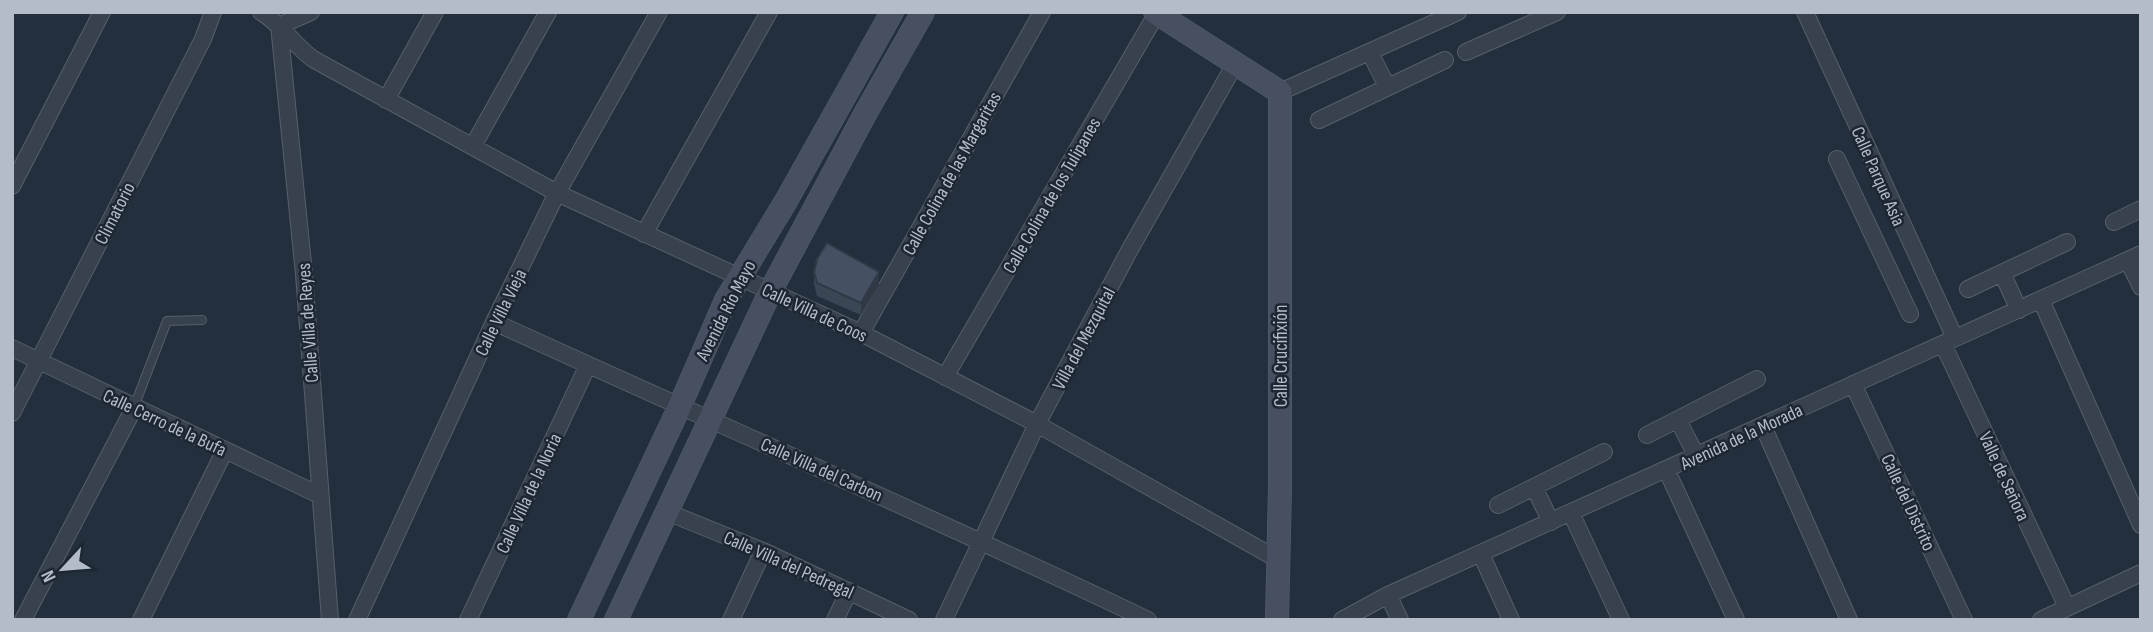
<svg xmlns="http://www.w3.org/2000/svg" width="2153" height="632" viewBox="0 0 2153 632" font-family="'Sofia Sans Condensed',sans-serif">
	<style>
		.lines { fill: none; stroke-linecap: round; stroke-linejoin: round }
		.lane-casing { stroke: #565f6c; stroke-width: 10 }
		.street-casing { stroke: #565f6c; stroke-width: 18 }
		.secondary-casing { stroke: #565f6c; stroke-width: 24 }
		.lane { stroke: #38414e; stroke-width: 8 }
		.street { stroke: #38414e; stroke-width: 16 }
		.secondary { stroke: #465061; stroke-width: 23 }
		.wall { fill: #3b4654 }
		.shaded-wall { fill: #303945 }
		.building { fill: #455162; stroke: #303945; stroke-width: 2 }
		.labels { text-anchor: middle; stroke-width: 5; stroke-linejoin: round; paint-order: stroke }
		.street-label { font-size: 19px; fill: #b4bcc9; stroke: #1d2633 }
	</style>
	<rect width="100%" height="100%" fill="#242f3e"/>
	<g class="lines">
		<defs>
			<path id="lane" d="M134 407 167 321 202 320"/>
			<path id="street" d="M261 12C281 24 294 45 313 59L557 193 861 333 1037 424 1279 560
				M1805 12 1955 338
				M279 25 304 274 330 620
				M279 26 311 12
				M1466 52 1557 12
				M1370 53 1387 86
				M1280 92 1458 12
				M386 100 435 12
				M1319 120 1445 60
				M473 146 548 12
				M1837 159 1910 314
				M12 186 102 12
				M2114 222 2141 209
				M644 234 769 12
				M2128 261 2141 287
				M2002 273 2019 310
				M1968 289 2067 242
				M2041 300 2141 525
				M494 322C712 422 931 516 1148 620
				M861 333 1042 12
				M1943 344 2067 607
				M12 348 319 495
				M945 377 1157 13
				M1853 384 1964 620
				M12 413 203 39 213 12
				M1678 420 1697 457
				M1763 426 1849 620
				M1647 435 1757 379
				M1667 471 1736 620
				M1534 487 1551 522
				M1498 505 1604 452
				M667 512 763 551 909 620
				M1571 513 1621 620
				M1481 554 1511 620
				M1388 595 1400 620
				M23 620 134 408
				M141 620 225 450
				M357 620 494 322 557 193 659 12
				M468 620 588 365
				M731 620 763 551
				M835 620 849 591
				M944 620 1037 424 1129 251 1235 64
				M1342 620 1388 595 2141 254
				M2041 620 2141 573"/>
			<path id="secondary" d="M1155 12 1280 92V487L1277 620
				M579 620 679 408 726 300 786 201 892 12
				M616 620 771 290 865 114 923 12"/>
		</defs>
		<!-- lane casing -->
		<use href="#lane" class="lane-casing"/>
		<!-- street casing -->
		<use href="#street" class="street-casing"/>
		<!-- secondary casing -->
		<use href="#secondary" class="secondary-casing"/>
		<!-- lane -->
		<use href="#lane" class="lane"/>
		<!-- street -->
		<use href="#street" class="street"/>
		<!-- secondary -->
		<use href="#secondary" class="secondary"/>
	</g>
	<!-- wall -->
	<path class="wall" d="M814 272 879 285 861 315 817 296 814 284Z"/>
	<!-- shaded-wall -->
	<path class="shaded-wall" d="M879 272V285L861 315V303Z"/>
	<!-- building -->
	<path class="building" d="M827 243 879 272 861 303 817 283 814 272 817 259Z"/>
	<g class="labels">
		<!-- street labels -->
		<g class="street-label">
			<text transform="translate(951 173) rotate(-61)" y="7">Calle Colina de las Margaritas</text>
			<text transform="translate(1879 176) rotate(66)" y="7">Calle Parque Asia</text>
			<text transform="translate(1051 195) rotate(-60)" y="7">Calle Colina de los Tulipanes</text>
			<text transform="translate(114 213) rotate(-63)" y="7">Climatorio</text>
			<text transform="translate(725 310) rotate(-63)" y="7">Avenida Río Mayo</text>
			<text transform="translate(500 312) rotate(-64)" y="7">Calle Villa Vieja</text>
			<text transform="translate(815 312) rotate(25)" y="7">Calle Villa de Coos</text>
			<text transform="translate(307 323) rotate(-94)" y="7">Calle Villa de Reyes</text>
			<text transform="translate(1083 338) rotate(-62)" y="7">Villa del Mezquital</text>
			<text transform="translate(1280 356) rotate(-90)" y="7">Calle Crucifixión</text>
			<text transform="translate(165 422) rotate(25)" y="7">Calle Cerro de la Bufa</text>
			<text transform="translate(1741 436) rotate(-25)" y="7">Avenida de la Morada</text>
			<text transform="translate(822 469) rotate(24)" y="7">Calle Villa del Carbon</text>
			<text transform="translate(2005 476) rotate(65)" y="7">Valle de Señora</text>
			<text transform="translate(528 493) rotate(-65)" y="7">Calle Villa de la Noria</text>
			<text transform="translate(1909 502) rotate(65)" y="7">Calle del Distrito</text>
			<text transform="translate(789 564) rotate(24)" y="7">Calle Villa del Pedregal</text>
		</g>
	</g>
	<!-- border -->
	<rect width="2153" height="632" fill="none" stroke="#b4bcc9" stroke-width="28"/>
	<!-- north arrow -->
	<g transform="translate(63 569) rotate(244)" stroke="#1d2633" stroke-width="5" paint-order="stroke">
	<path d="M0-5L12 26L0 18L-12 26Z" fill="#b4bcc9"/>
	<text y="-10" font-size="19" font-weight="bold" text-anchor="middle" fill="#b4bcc9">N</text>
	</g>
</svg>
